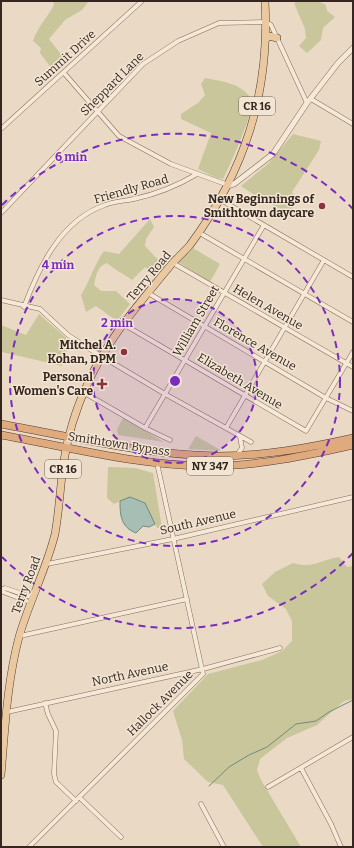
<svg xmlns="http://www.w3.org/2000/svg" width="354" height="848" viewBox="0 0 354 848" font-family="Bitter,serif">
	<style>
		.green { fill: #c8c69a }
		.water { fill: #a6beb3; stroke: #6e8b80 }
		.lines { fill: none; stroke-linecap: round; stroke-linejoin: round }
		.stream { stroke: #6e8b80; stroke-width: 1 }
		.minor-casing { stroke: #846c5c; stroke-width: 5 }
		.tertiary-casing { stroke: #846c5c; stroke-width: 6 }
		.primary-casing { stroke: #523b30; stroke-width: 8 }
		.trunk-casing { stroke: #523b30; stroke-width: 8 }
		.minor { stroke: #f6e8d7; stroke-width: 4 }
		.tertiary { stroke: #f6e8d7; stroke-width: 5 }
		.primary { stroke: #eac8a0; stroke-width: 7 }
		.trunk { stroke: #deaa7e; stroke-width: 7 }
		.ring { fill: none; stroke: #7b2cbf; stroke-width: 2; stroke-dasharray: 7 5 }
		.poi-dot { fill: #8e3140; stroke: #f2e5d4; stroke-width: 1.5 }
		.labels { text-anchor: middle; stroke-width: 3; stroke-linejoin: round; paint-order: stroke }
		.shield { fill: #f2e5d4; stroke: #6e6055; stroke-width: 1 }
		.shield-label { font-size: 11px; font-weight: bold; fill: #35271f }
		.street-label { font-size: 12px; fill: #35271f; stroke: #f2e5d4 }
		.poi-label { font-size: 12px; font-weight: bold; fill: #35271f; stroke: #f2e5d4; text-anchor: end }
		.centre { fill: #7b2cbf; stroke: #f2e5d4; stroke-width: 2 }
		.ring-label { font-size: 12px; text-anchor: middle; font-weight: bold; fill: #7b2cbf; stroke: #f2e5d4; stroke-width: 3; stroke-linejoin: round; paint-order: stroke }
	</style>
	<rect width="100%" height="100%" fill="#eadac5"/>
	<!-- green -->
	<path class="green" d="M53 1H89L82 10 65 20 49 39 67 62 55 73 40 53 41 48 33 41C37 28 47 18 54 5Z
		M299 1H318L326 5 327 11 335 17 323 28 321 40 307 53 299 46 306 38 305 29 294 3Z
		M205 78C219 81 243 83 251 99 256 109 229 167 223 179L217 178 198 169 211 133 181 119V114L198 103 205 95 201 84Z
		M293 134 321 141 319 150 292 192 298 200 292 210 297 217 257 197 241 186 269 163Z
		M150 219 154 227 146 239 145 246 164 266 155 275 145 267 132 280C124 274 115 270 107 263 97 266 96 276 94 285L101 291H116L130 304 117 321 96 306 86 312 81 295C90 281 94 265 104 251L119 254Z
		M191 247 220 264 210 282 178 262Z
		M39 314 73 344 64 354 62 366 2 352 1 353V325L26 335Z
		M123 418 164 442 118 435 117 429Z
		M196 436 222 451 188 449Z
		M108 467 135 468 153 473 162 528H157L145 503 130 497 114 504 107 498Z
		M339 557 347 567 353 566V699L344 701 317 725 287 738 260 759 257 770 261 780 301 847H263L223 785 208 782 184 759 182 740 173 711 208 674 262 660 282 651 292 641V621L286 609 268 596 262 584 275 572 293 563C315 569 319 560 339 557Z"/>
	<!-- water -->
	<path class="water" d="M130 497 145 503 155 524 149 527 143 526 136 533C121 527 120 516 120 501Z"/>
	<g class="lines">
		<!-- stream -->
		<path class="stream" d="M209 786 229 767 249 755 267 747 296 724 316 721 329 712 353 700"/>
		<defs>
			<path id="minor" d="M64 73 119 136 171 164 228 185
				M311 99 353 124
				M1 129 142 1
				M221 200 353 277
				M1 213 143 64 178 41 219 23 266 22 271 25 307 103
				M198 232 353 322
				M173 263 353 367
				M148 293 326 398 353 411
				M1 300 40 309 68 335 96 353 165 394 251 442
				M24 307C39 267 61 220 105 205 114 201 125 201 134 199 157 194 177 186 197 174
				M123 324 306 431 353 352
				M83 392 145 428 170 440
				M145 428 264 225
				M226 428 324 260
				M237 455 242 448 240 437
				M47 564 173 539 353 497
				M1 590 5 588 34 598
				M3 590V592L32 603
				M20 636 187 599
				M45 703 48 714 56 731 54 774 56 782 76 801
				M7 712 203 669 280 648
				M301 768 331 824 341 847
				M268 787 353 737
				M80 798 121 837
				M201 804 224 847
				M29 847 203 674 157 463"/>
			<path id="tertiary" d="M228 186 234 184 273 154 307 103 338 63 353 48"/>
			<path id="primary" d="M266 39 269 36 277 38
				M1 775C5 729 7 682 19 637 29 602 46 570 55 534 59 512 60 490 63 467 67 438 75 410 88 383 108 338 139 304 170 266 176 259 184 252 190 245 245 171 270 93 265 1"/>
			<path id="trunk" d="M1 424C73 437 145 455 218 456 264 456 308 448 353 438
				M1 435C69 447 139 466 209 466 258 466 305 456 353 445"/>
		</defs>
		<!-- minor casing -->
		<use href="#minor" class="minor-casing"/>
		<!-- tertiary casing -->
		<use href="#tertiary" class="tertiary-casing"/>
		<!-- primary casing -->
		<use href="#primary" class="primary-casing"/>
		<!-- trunk casing -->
		<use href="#trunk" class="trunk-casing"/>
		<!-- minor -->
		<use href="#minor" class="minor"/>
		<!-- tertiary -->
		<use href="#tertiary" class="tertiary"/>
		<!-- primary -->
		<use href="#primary" class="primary"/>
		<!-- trunk -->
		<use href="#trunk" class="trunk"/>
	</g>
	<!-- distance rings -->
	<circle cx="175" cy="381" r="82" fill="#7b2cbf" fill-opacity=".12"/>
	<g class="ring">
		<circle cx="175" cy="381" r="82"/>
		<circle cx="175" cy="381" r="165"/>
		<path d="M353 553A247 247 0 0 1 2 557M2 205A247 247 0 0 1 353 209"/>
	</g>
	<!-- markers -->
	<g class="poi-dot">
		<circle cx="322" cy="206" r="4"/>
		<circle cx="124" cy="352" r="4"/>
		<path d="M100 378h4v4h4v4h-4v4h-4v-4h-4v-4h4z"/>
	</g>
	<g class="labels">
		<!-- shield labels -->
		<g class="shield">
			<rect x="239" y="97" width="36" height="18" rx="3"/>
			<rect x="187" y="457" width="46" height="18" rx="3"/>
			<rect x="45" y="460" width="36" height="18" rx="3"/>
		</g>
		<g class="shield-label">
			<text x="257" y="110">CR 16</text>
			<text x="210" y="470">NY 347</text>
			<text x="63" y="473">CR 16</text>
		</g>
		<!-- street labels -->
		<g class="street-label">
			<text transform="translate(65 58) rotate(-42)" y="4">Summit Drive</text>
			<text transform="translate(112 84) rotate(-45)" y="4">Sheppard Lane</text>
			<text transform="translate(131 189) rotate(-16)" y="4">Friendly Road</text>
			<text transform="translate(149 276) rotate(-50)" y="4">Terry Road</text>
			<text transform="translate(268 307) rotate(30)" y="4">Helen Avenue</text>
			<text transform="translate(196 321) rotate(-60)" y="4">William Street</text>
			<text transform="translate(255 344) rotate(30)" y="4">Florence Avenue</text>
			<text transform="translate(240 381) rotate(31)" y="4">Elizabeth Avenue</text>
			<text transform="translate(119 444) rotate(9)" y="4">Smithtown Bypass</text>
			<text transform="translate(198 522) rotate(-13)" y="4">South Avenue</text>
			<text transform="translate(26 585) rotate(-69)" y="4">Terry Road</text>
			<text transform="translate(130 674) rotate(-12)" y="4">North Avenue</text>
			<text transform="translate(160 703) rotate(-45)" y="4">Hallock Avenue</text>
		</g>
		<!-- poi labels -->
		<g class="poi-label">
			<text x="314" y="203">New Beginnings of<tspan x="314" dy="14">Smithtown daycare</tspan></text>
			<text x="116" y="349">Mitchel A.<tspan x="116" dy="14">Kohan, DPM</tspan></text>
			<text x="93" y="381">Personal<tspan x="93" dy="14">Women's Care</tspan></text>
		</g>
	</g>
	<circle cx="175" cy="381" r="6" class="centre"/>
	<g class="ring-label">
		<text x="71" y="161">6 min</text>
		<text x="58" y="269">4 min</text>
		<text x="117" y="327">2 min</text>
	</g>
	<!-- border -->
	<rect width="354" height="848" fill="none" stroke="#35271f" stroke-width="4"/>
</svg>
